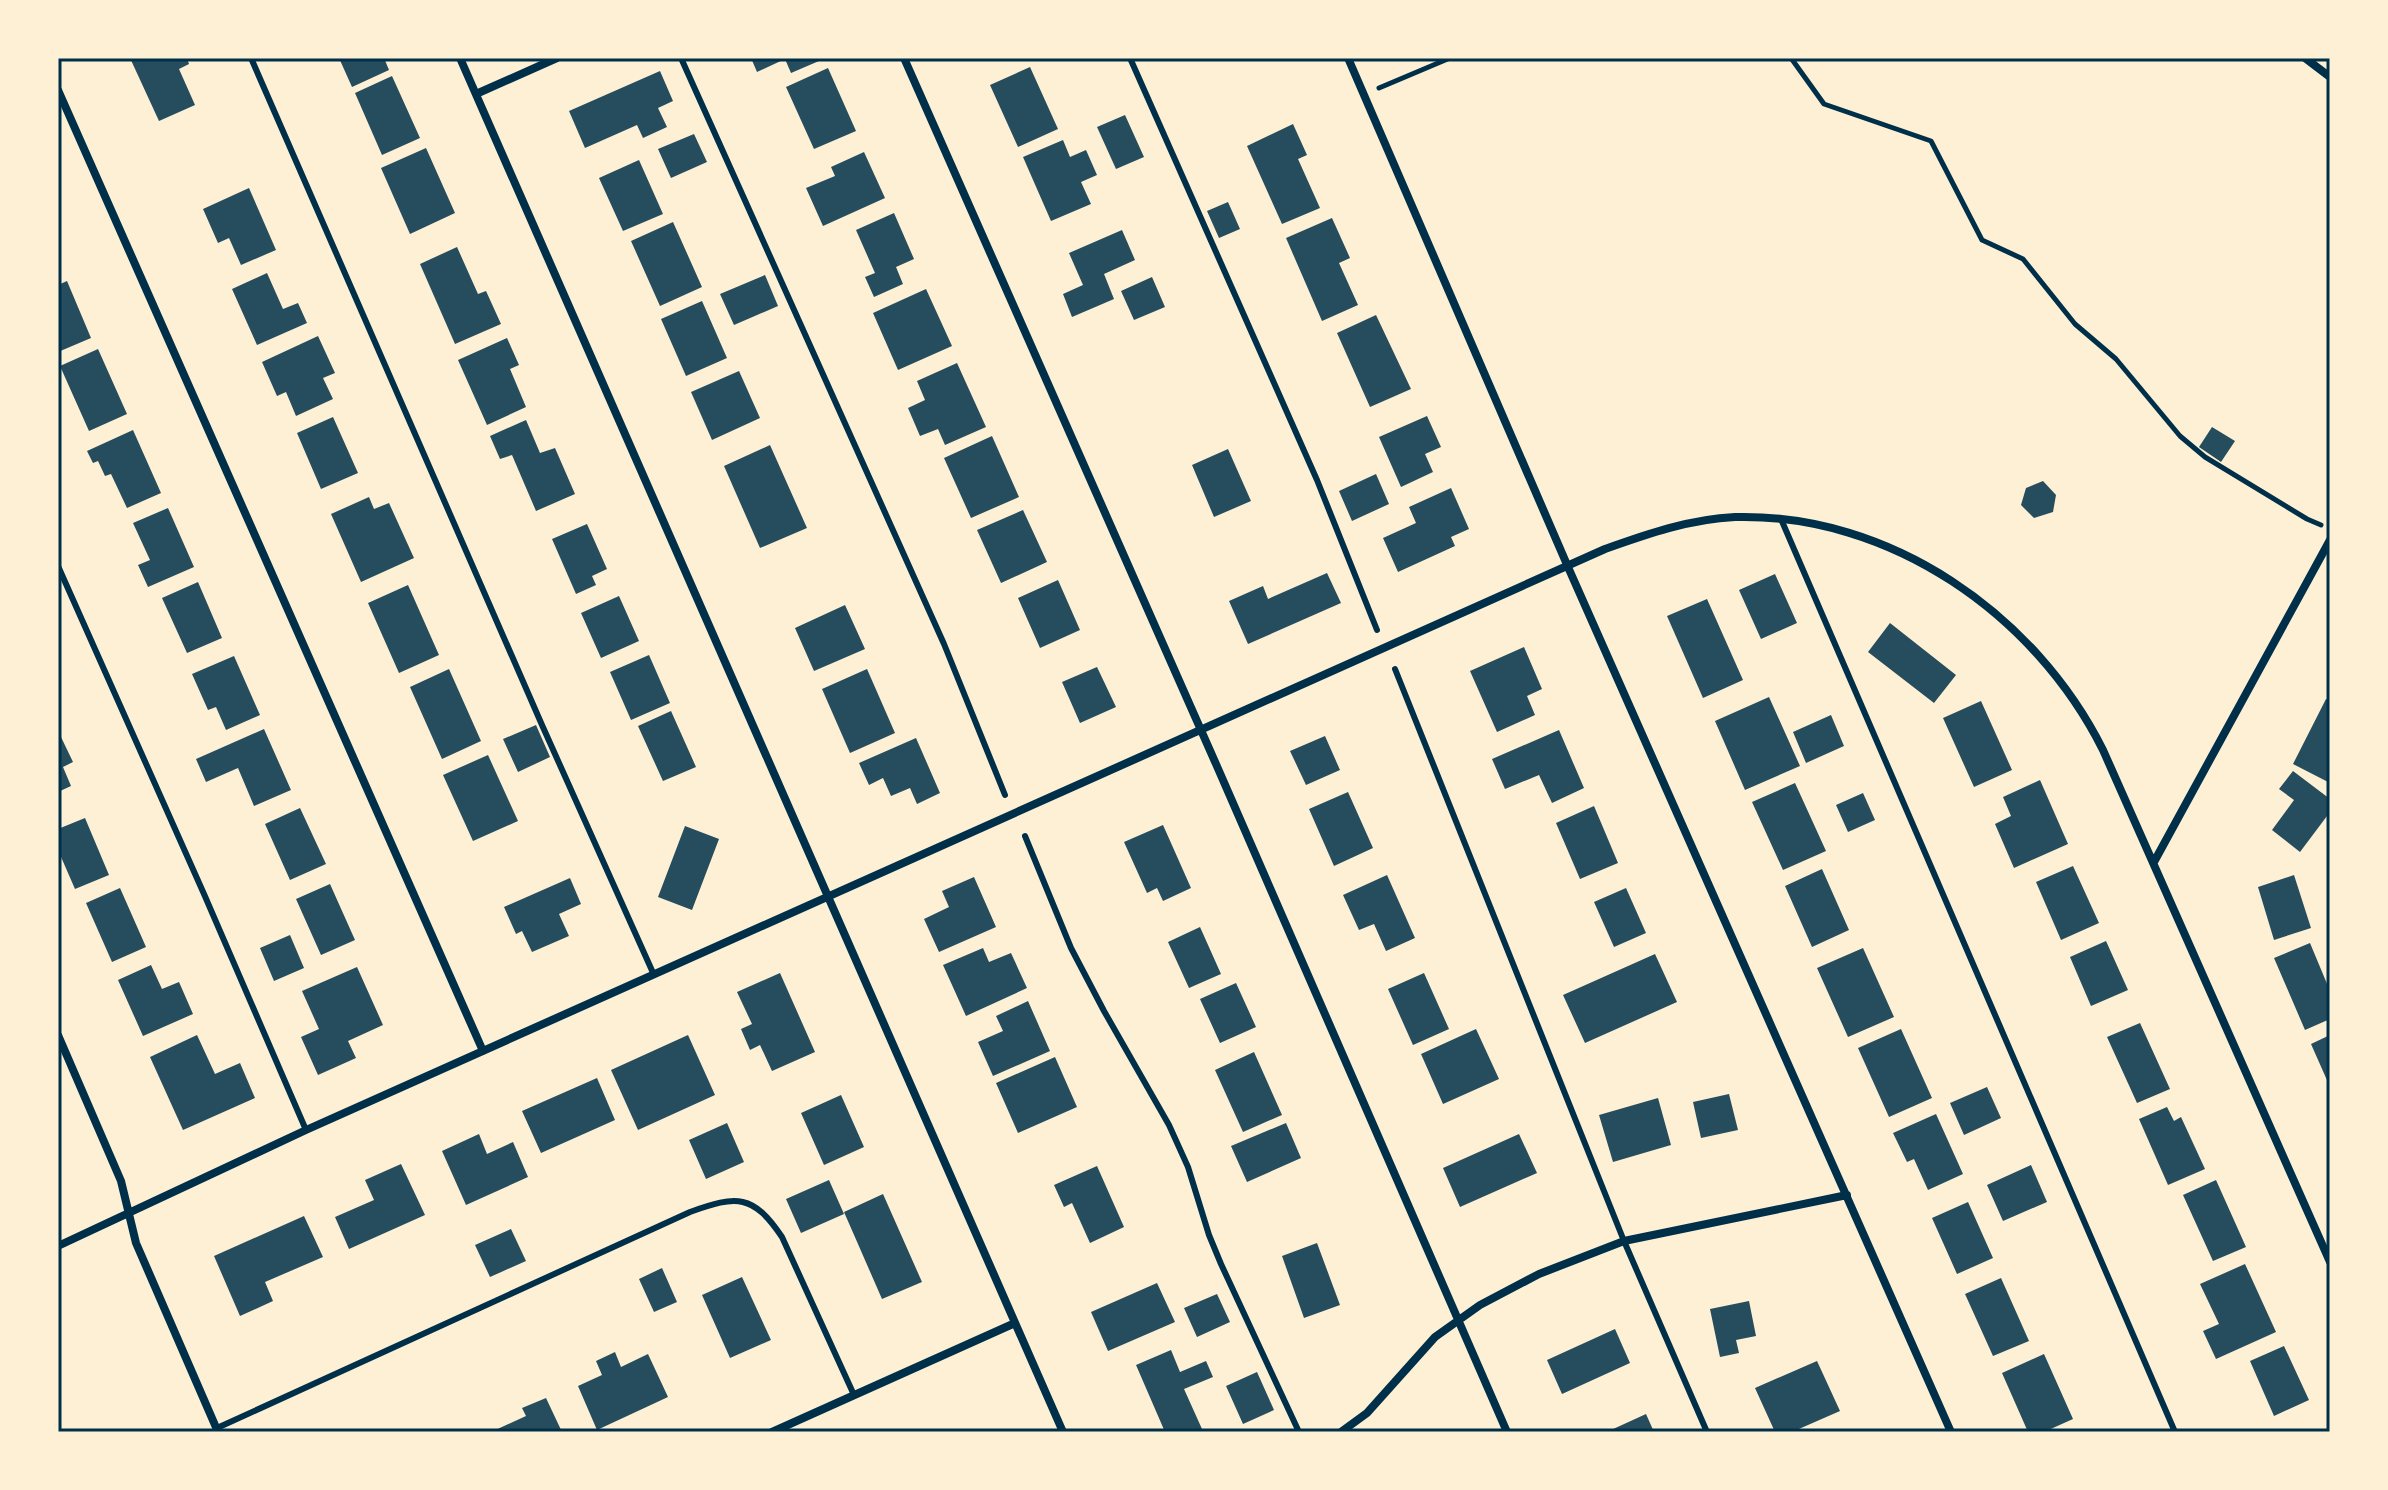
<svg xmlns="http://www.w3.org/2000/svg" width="2388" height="1490" viewBox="0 0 2388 1490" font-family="'Work Sans',sans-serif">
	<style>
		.building { fill: #264d5e }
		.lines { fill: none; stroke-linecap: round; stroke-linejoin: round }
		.path { stroke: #003049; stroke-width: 5 }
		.service { stroke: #003049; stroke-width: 6 }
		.minor { stroke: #003049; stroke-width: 8 }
		.neatline { fill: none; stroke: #003049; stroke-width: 3 }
	</style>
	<rect width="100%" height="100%" fill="#fdf0d5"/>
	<!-- building -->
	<path class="building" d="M130 58H187L189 64 179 69 195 105 159 121Z
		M339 58H384L389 70 352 87Z
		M751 58H826L791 73 785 59 757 72Z
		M1030 67 1058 129 1018 147 990 85Z
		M828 68 856 131 814 149 786 87Z
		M660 71 673 101 658 108 667 127 643 138 637 125 585 148 569 111Z
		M392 76 420 138 382 155 355 93Z
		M1125 115 1144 157 1116 169 1097 127Z
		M1293 124 1307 155 1298 159 1320 208 1282 224 1247 146Z
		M694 134 707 162 671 178 658 149Z
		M1063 140 1070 157 1086 150 1097 175 1081 182 1091 204 1051 221 1023 157Z
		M426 148 455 213 410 234 381 168Z
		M864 152 885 198 823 226 806 188 835 176 831 167Z
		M639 160 663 214 623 231 599 178Z
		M249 188 276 250 241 265 229 238 218 243 203 209Z
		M1228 202 1240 229 1219 238 1207 211Z
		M894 213 914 259 896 267 903 284 874 297 865 277 875 273 856 230Z
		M1332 218 1350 258 1339 263 1358 305 1322 321 1286 238Z
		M673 222 702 287 660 306 631 241Z
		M1122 230 1135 260 1104 274 1114 299 1072 317 1063 294 1083 285 1069 253Z
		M457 247 478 294 486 291 501 324 455 344 420 264Z
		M267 273 283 309 298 303 307 323 257 345 232 289Z
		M765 275 778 306 734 325 720 294Z
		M1152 277 1165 307 1134 320 1121 291Z
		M67 281 91 338 58 352V285Z
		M926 289 952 346 898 370 873 313Z
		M702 301 727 358 686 376 661 319Z
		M1376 315 1411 389 1370 407 1337 333Z
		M318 336 335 373 323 378 333 399 296 416 286 392 277 396 262 362Z
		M507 338 519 365 510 369 526 407 487 425 458 360Z
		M98 349 127 414 89 431 60 366Z
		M957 363 986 427 945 445 938 429 920 436 908 408 925 400 917 381Z
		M739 371 760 418 712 440 691 392Z
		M1427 416 1441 447 1425 454 1433 472 1401 487 1379 437Z
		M333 417 358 473 321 489 297 433Z
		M526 420 540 453 555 448 575 494 536 511 512 455 500 459 490 436Z
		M2212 427 2235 441 2221 462 2199 447Z
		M133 430 161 493 127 508 111 474 105 476 98 461 93 463 87 451Z
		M992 436 1019 497 971 518 944 458Z
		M770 445 807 528 760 548 724 466Z
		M1228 449 1251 501 1214 517 1192 465Z
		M1376 474 1389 504 1352 521 1339 491Z
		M2043 481 2056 495 2053 512 2034 518 2021 505 2026 488Z
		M1451 488 1469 529 1451 537 1455 546 1398 572 1383 538 1416 523 1409 507Z
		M369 497 374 509 389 503 414 558 361 582 331 514Z
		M168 508 194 567 148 587 138 565 150 560 133 523Z
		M1023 510 1047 562 1001 583 977 530Z
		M587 524 607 569 592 576 596 585 576 594 552 539Z
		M1327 573 1341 603 1248 644 1229 601 1263 586 1268 599Z
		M1775 574 1797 623 1761 639 1739 590Z
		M1058 580 1080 630 1040 648 1018 598Z
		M198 582 222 638 187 653 162 598Z
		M408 585 439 655 399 673 368 603Z
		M619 596 639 641 601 658 581 613Z
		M1707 599 1743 680 1703 698 1667 616Z
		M845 605 865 649 814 671 795 628Z
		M1890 623 1956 675 1934 703 1868 652Z
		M1524 647 1542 689 1527 696 1535 715 1497 732 1470 671Z
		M649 655 670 703 631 720 610 672Z
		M234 656 260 715 226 730 216 707 208 710 192 674Z
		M1097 667 1116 707 1080 723 1062 682Z
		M449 669 481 741 442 759 410 687Z
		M867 669 895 733 850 753 822 689Z
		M1769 697 1800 766 1745 790 1715 721Z
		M2326 699 2330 700V783L2293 764Z
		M1981 701 2012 770 1974 787 1943 718Z
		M671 711 696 767 663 781 638 726Z
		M1831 715 1844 746 1806 763 1793 732Z
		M536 725 550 757 518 772 503 739Z
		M264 729 291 790 254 806 238 768 206 782 196 759Z
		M1559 730 1584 788 1552 803 1539 775 1505 789 1492 759Z
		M1325 736 1340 770 1306 785 1290 751Z
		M61 737 73 762 63 767 71 786 58 792V738Z
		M916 738 940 793 917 804 910 788 891 796 883 778 869 785 859 763Z
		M488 755 518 821 473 841 443 775Z
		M2293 771 2330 799V812L2300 852 2272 830 2294 800 2279 789Z
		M2040 780 2068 844 2014 868 1995 824 2011 816 2003 797Z
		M1795 783 1826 851 1783 870 1752 802Z
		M1348 792 1373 848 1334 866 1309 809Z
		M1863 793 1875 820 1848 832 1836 805Z
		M1594 806 1618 863 1580 879 1556 823Z
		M300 808 326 864 290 880 265 824Z
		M85 818 109 875 75 889 58 850V829Z
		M1163 825 1191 888 1163 901 1157 888 1147 893 1124 842Z
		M685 826 719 839 692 910 658 897Z
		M2073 866 2099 923 2061 940 2036 882Z
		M1822 869 1849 930 1812 947 1785 886Z
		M1387 875 1415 938 1386 951 1374 924 1359 930 1343 895Z
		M2294 875 2311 928 2274 940 2258 887Z
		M974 877 996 927 939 952 924 919 949 907 942 891Z
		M570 878 581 904 559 914 569 936 532 952 522 931 516 934 504 907Z
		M330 884 355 940 321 955 296 899Z
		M120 888 146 947 112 962 86 903Z
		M1626 888 1646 933 1614 947 1594 902Z
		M1200 927 1221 974 1189 988 1168 942Z
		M290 935 304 968 274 981 260 948Z
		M2106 941 2128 990 2091 1006 2070 957Z
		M2310 943 2330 991V1019L2305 1030 2274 958Z
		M983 948 989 962 1011 953 1027 988 966 1016 943 965Z
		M1863 948 1894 1017 1848 1037 1817 968Z
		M1655 954 1677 1002 1585 1043 1563 995Z
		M151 965 162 989 179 982 193 1014 143 1036 118 980Z
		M357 967 383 1025 348 1041 356 1058 318 1075 301 1037 319 1029 302 991Z
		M780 973 815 1052 772 1071 760 1045 750 1050 741 1029 752 1024 737 992Z
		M1424 973 1449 1029 1413 1045 1388 989Z
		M1236 983 1256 1027 1220 1043 1200 999Z
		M1028 1001 1050 1051 993 1076 978 1042 1003 1031 996 1016Z
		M2140 1023 2170 1089 2137 1103 2107 1037Z
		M1476 1029 1499 1079 1443 1104 1421 1054Z
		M1901 1029 1932 1098 1889 1117 1858 1048Z
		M197 1035 215 1074 240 1063 255 1098 183 1130 150 1057Z
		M688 1035 715 1095 638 1130 611 1070Z
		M2330 1035V1087L2311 1044Z
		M1254 1052 1282 1115 1243 1132 1215 1070Z
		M1055 1057 1077 1107 1018 1133 996 1083Z
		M597 1078 615 1120 541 1153 522 1111Z
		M1987 1087 2001 1118 1964 1135 1950 1103Z
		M1729 1094 1738 1130 1701 1138 1693 1102Z
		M841 1095 864 1147 824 1165 801 1113Z
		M1658 1098 1671 1145 1613 1162 1599 1115Z
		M2167 1107 2174 1121 2181 1117 2205 1169 2168 1185 2139 1119Z
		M1936 1114 1963 1174 1928 1190 1914 1159 1907 1162 1893 1133Z
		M727 1123 744 1162 706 1179 689 1140Z
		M1286 1123 1301 1158 1247 1182 1231 1146Z
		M479 1134 487 1154 513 1142 528 1177 466 1205 442 1151Z
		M1519 1134 1537 1173 1460 1207 1443 1168Z
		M401 1164 425 1215 349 1249 335 1217 374 1200 365 1180Z
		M2031 1165 2047 1202 2003 1221 1987 1185Z
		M1097 1166 1124 1227 1090 1243 1072 1203 1064 1207 1054 1185Z
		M829 1180 844 1214 801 1233 786 1199Z
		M2216 1180 2246 1247 2213 1261 2183 1195Z
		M883 1194 922 1282 882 1299 844 1212Z
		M1968 1202 1993 1258 1957 1274 1932 1218Z
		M304 1216 323 1257 265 1282 273 1301 240 1316 214 1256Z
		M511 1229 526 1261 490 1277 475 1245Z
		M1317 1243 1340 1305 1304 1318 1282 1256Z
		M2245 1264 2276 1332 2216 1359 2203 1331 2219 1324 2200 1284Z
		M662 1268 677 1302 654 1312 639 1279Z
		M742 1277 771 1340 730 1358 702 1295Z
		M2001 1278 2029 1341 1993 1356 1965 1294Z
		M1157 1283 1175 1322 1108 1351 1091 1312Z
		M1217 1294 1230 1322 1197 1337 1184 1308Z
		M1749 1301 1756 1336 1736 1340 1739 1353 1720 1357 1710 1309Z
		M1615 1329 1630 1363 1562 1394 1547 1360Z
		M2284 1346 2309 1400 2274 1416 2250 1361Z
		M1171 1350 1180 1372 1206 1361 1213 1377 1184 1389 1202 1429 1196 1432H1165L1136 1365Z
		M615 1352 621 1367 648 1354 668 1397 597 1430 578 1386 602 1375 596 1361Z
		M2044 1354 2073 1419 2044 1432H2028L2002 1373Z
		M1817 1361 1840 1411 1792 1432H1775L1755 1388Z
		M1257 1372 1274 1410 1243 1424 1226 1386Z
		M546 1398 562 1432H491L526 1416 522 1408Z
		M1646 1414 1654 1432H1612L1611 1430Z"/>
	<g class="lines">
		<!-- path -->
		<path class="path" d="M1791 58 1824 104 1931 141 1982 240 2023 259 2075 324 2116 359 2180 436 2205 457 2307 519 2321 525
			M1379 88 1450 58"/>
		<!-- service -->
		<path class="service" d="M251 58 542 725 654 975
			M681 58 944 644 1005 795
			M1130 58 1317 480 1377 630
			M1781 519 2175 1432
			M58 566 204 894 306 1130
			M1395 669 1624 1241 1707 1432
			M1025 836 1071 948 1104 1011 1169 1125 1188 1167 1209 1235 1221 1264 1299 1432
			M217 1428 690 1212C737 1195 753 1194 782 1237L854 1395"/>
		<!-- minor -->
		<path class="minor" d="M460 58 1063 1432
			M904 58 1216 764 1507 1432
			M1348 58 1568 567 1951 1432
			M2305 58 2330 77
			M58 90 483 1051
			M476 94 557 58
			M2154 862 2330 540
			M58 1035 121 1181 136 1243 218 1432
			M58 1246 306 1130 1605 549C1647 534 1690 519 1735 517 1890 513 2035 614 2103 750L2330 1262
			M772 1432 1015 1323
			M1341 1432 1367 1413 1435 1337 1480 1305 1539 1274 1624 1241 1847 1195"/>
	</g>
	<!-- border -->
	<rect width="2388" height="1490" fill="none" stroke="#fdf0d5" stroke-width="120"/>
	<rect x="60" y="60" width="2268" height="1370" class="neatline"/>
</svg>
